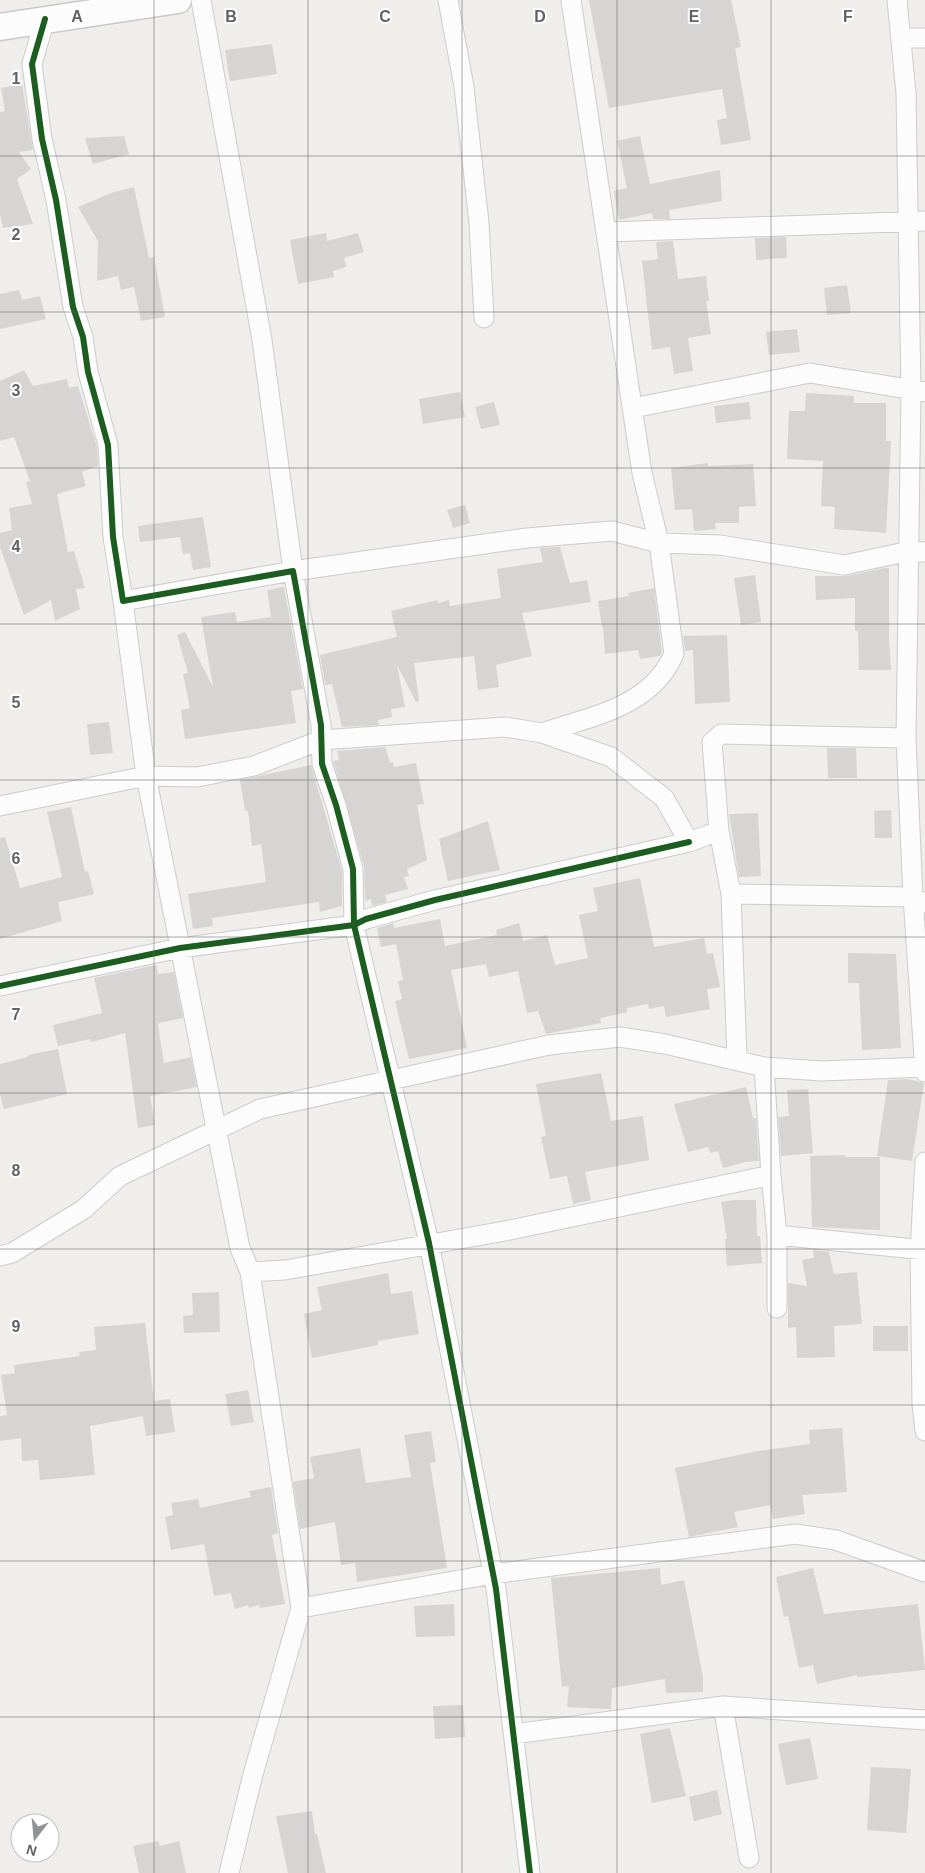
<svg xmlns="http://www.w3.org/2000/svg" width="925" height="1873" viewBox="0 0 925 1873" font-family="Helvetica,sans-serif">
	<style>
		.building { fill: #d6d5d3 }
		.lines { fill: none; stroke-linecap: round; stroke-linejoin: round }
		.street-casing { stroke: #cbcccc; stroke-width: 21 }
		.secondary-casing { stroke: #cacacb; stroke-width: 29 }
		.street { stroke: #fdfcfc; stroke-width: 19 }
		.secondary { stroke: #fdfcfc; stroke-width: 26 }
		.cycleway-casing { stroke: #fff; stroke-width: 9 }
		.cycleway { stroke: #1b5e20; stroke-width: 6 }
		.grid { fill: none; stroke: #5f6368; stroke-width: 1; stroke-opacity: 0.55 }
		.grid-label { font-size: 16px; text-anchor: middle; font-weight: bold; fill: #5f6368; stroke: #fff; stroke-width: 4; stroke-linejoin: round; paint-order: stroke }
	</style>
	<rect width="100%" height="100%" fill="#efeeea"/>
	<!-- building -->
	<path class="building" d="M589 0H731L741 47 735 48 751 140 721 145 717 120 727 118 722 89 609 108Z
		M272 44 277 74 230 81 225 50Z
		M22 84 33 150 19 152 31 169 17 179 33 224 3 228 0 215V112L5 111 1 88Z
		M124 136 129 154 93 164 85 138Z
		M640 136 650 184 720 170 722 201 669 210 670 219H653L652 213 619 220 614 191 627 188 617 141Z
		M134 187 149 258 154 257 165 317 141 321 134 287 121 290 118 276 97 281 98 241 78 207 114 192Z
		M326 233 327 241 358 233 364 252 344 258 346 267 333 271 334 277 298 284 290 240Z
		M786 237 787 258 756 260 755 238Z
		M673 241 678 279 706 276 709 301H706L711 334 688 338 693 371 674 374 670 347 652 350 642 261 658 259 656 242Z
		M847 285 851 313 827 315 824 288Z
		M19 290 22 300 40 296 46 319 0 329V294Z
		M797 329 800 352 769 355 766 332Z
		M24 370 33 386 67 379 69 388 78 386 97 447 98 466 82 472 86 486 57 494 68 552 74 551 85 588 76 589 80 609 55 621 51 600 24 615 0 547V533L12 530 9 508 32 504 26 482 30 481 14 437 0 441V381Z
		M460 392 465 417 423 424 419 399Z
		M806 393 854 396V403H886V441H891L886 533 834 529 835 507 821 506 823 461 787 459 789 411H805Z
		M494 402 500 425 481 429 475 407Z
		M749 402 751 419 716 423 714 406Z
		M708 463V466L753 464 756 506 739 507V523H715L716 529 694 531 692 509 675 510 671 468Z
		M465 505 470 523 453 528 447 510Z
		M203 517 211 567 193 570 190 553 183 554 180 537 140 542 138 526Z
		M560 547 570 583 587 580 591 602 522 613 532 656 496 665 499 687 478 690 474 656 414 663 419 701 416 702 397 665 405 707 391 709 392 717 378 720 379 725 342 727 332 684 325 685 320 655 397 637 391 611 438 600V603L449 600 450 606 501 598 497 569 543 562 540 548Z
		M884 568H889V637L891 670H859L858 631H855V598L816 600 815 576H846Z
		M755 575 761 622 741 625 734 578Z
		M284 587 303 689 291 691 296 723 185 739 181 710 190 708 183 674 188 673 177 635 185 632 213 687 201 617 235 612 237 622 271 617 267 590Z
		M654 588 662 652 660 656 640 659 638 650 605 654 603 627 602 628 598 601 629 596 628 593Z
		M727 635 730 702 695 704 693 650 685 651 683 636Z
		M109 722 113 753 90 755 87 724Z
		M385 747 390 763 393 762 394 767 416 763 424 804 417 805 427 860 407 869 409 876 404 877 408 889 385 895 387 902 372 906 371 899 365 901 364 866 333 761 339 760 337 751Z
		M827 748H856L857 778H828Z
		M311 765 342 871V906L320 912 319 902 212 918 213 926 193 929 188 894 266 882 261 844 252 846 248 811H245L240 780Z
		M71 807 85 872 88 871 94 894 58 902 62 921 0 939V838L5 837 20 888 62 877 47 812Z
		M891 810 892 838H875L874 811Z
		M758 813 761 876 739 877 729 814Z
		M488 821 500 870 448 881 439 839Z
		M640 878 654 947 704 938 707 954 713 953 720 987 707 989 710 1009 666 1017 664 1006 649 1009 648 1004 627 1008V1012L600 1018 601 1023 546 1034 538 1011 527 1013 518 971 489 977 486 964 451 970 467 1048 409 1059 395 1001 402 999 398 981 403 980 396 944 381 947 377 928 393 923 394 928 440 919 445 946 497 935 496 930 519 923 523 941 547 935 555 965 588 958 579 915 598 911 593 888Z
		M848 953 896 954 901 1048 862 1050 859 983H848Z
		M156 965 158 974 174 972 183 1018 159 1023 158 1025 164 1063 191 1057 197 1087 150 1096 155 1125 138 1128 125 1033 91 1042 90 1039 58 1046 53 1025 102 1013 94 978Z
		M58 1049 67 1094 4 1109 0 1094V1064L28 1057V1055Z
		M601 1073 611 1121 643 1116 649 1160 585 1172 591 1200 573 1204 567 1176 550 1179 541 1137 546 1136 536 1084Z
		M908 1079 924 1083 912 1161 877 1156 888 1080Z
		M746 1087 753 1118H756L759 1161 745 1162 723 1168 718 1151 710 1153 708 1147 688 1152 674 1104Z
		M808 1089 813 1153 781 1156 778 1117 789 1116 787 1090Z
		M845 1155V1157H880V1230L812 1227 810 1156Z
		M734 1200H756L757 1236H760L762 1263 727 1266 725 1239H727L721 1202Z
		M813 1250 829 1252 834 1274 857 1272 862 1324 834 1326 835 1357 797 1358 796 1327 788 1328V1283L807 1286 802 1260 814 1258Z
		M388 1273 391 1294 412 1291 419 1334 378 1341V1345L312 1358 304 1314 322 1310 317 1287Z
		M219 1292 220 1332 184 1333 183 1316 193 1315 192 1293Z
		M145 1323 154 1401 170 1399 175 1432 146 1436 143 1416 90 1426 95 1475 40 1480 38 1460 22 1461 21 1438 0 1441V1416L7 1415 1 1375 15 1373 14 1365 80 1356 79 1352 96 1350 94 1327Z
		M873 1326H908V1351H873Z
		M248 1390 254 1422 231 1426 225 1394Z
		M842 1428 847 1492 802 1495 805 1514 773 1519 770 1505 734 1512 738 1527 689 1537 675 1468 758 1451 810 1444 809 1430Z
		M431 1431 436 1462 430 1463 447 1568 357 1582 355 1563 341 1565 335 1522 300 1529 293 1482 314 1478 310 1457 360 1448 366 1483 411 1477 404 1435Z
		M271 1487 278 1533 272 1535 285 1604 260 1608 259 1605 249 1608 248 1605 235 1609 231 1593 214 1596 204 1544 171 1550 165 1517 173 1515 171 1503 198 1499 200 1508 251 1497 249 1491Z
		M660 1568 661 1585 684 1580 703 1677V1692L666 1693 665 1679 612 1688 611 1709 567 1707 569 1686 562 1687 551 1578Z
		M813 1568 824 1614 918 1604 925 1670 857 1677V1675L817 1684 813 1665 799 1668 788 1616 784 1617 776 1577Z
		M454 1604 455 1636 416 1637 414 1606Z
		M463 1705 465 1737 435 1739 433 1706Z
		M670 1728 686 1796 652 1803 640 1734Z
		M810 1738 818 1779 786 1785 778 1744Z
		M871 1767 911 1769 906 1833 867 1830Z
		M717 1790 722 1814 694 1821 689 1797Z
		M312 1811 315 1834H317L326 1873H288L276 1816Z
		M158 1841 160 1846 179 1841 186 1873H139L133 1846Z"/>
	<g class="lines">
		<defs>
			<path id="street" d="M201 0 262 340 293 571 527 538 612 531 659 543 720 545 844 565 910 551 925 552
				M448 0 464 87 479 223 484 318
				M897 0 906 93 911 391 906 738 913 897 925 1072
				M45 19 32 64 42 139 56 200 73 307 83 337 88 372 108 445 113 537 123 601 293 571 321 725 322 764 336 805 353 869 354 925 366 919 435 900 689 842
				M901 38H925
				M608 232 925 221
				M633 408 810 373 925 392
				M123 601 146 776 240 1248 250 1272 301 1608 252 1778 229 1873
				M542 733C592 716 651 707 674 654L659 543 642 473 571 0
				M0 806 146 776 197 777 254 766 321 740 505 727 542 733 611 757 664 798 689 842 719 831 712 742 721 734 906 738
				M719 831 731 894 737 1059
				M731 894 913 897 924 903
				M0 986 180 948 354 925 429 1243 496 1589 530 1873
				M764 1067 771 1175
				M925 1162 920 1250 922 1404 925 1431
				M777 1235V1308
				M0 1256 12 1253 84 1209 120 1176 260 1109 549 1045 620 1037 665 1044 764 1067 821 1071 925 1067
				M250 1272 285 1270 510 1230 771 1175 777 1235 925 1250
				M301 1608 493 1574 795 1534 836 1540 925 1572
				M723 1706 749 1858
				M514 1734 723 1706 925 1720"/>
			<path id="secondary" d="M0 27 178 0"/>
		</defs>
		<!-- street casing -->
		<use href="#street" class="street-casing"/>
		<!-- secondary casing -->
		<use href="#secondary" class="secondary-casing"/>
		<!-- street -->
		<use href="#street" class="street"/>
		<!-- secondary -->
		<use href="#secondary" class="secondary"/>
		<defs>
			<path id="cycleway" d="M45 19 32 64 42 139 56 200 73 307 83 337 88 372 108 445 113 537 123 601 293 571 321 725 322 764 336 805 353 869 354 925 366 919 435 900 689 842
				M0 986 180 948 354 925 429 1243 496 1589 530 1873"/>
		</defs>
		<!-- cycleway casing -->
		<use href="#cycleway" class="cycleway-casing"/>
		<!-- cycleway -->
		<use href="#cycleway" class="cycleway"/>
	</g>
	<!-- grid -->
	<path class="grid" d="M154 0V1873M308 0V1873M462 0V1873M617 0V1873M771 0V1873M0 156H925M0 312H925M0 468H925M0 624H925M0 780H925M0 937H925M0 1093H925M0 1249H925M0 1405H925M0 1561H925M0 1717H925"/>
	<g class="grid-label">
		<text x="77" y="22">A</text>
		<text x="231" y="22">B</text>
		<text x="385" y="22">C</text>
		<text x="540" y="22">D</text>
		<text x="694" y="22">E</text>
		<text x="848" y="22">F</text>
		<text x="16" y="84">1</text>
		<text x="16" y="240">2</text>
		<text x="16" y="396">3</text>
		<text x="16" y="552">4</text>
		<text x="16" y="708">5</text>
		<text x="16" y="864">6</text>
		<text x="16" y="1020">7</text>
		<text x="16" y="1176">8</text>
		<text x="16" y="1332">9</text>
	</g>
	<!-- north arrow -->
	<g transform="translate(35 1838) rotate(196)"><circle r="24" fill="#ffffff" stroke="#bfc1c3"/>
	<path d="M0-4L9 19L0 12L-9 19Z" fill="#919496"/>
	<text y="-8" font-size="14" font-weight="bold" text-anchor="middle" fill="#5f6368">N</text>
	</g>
</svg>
